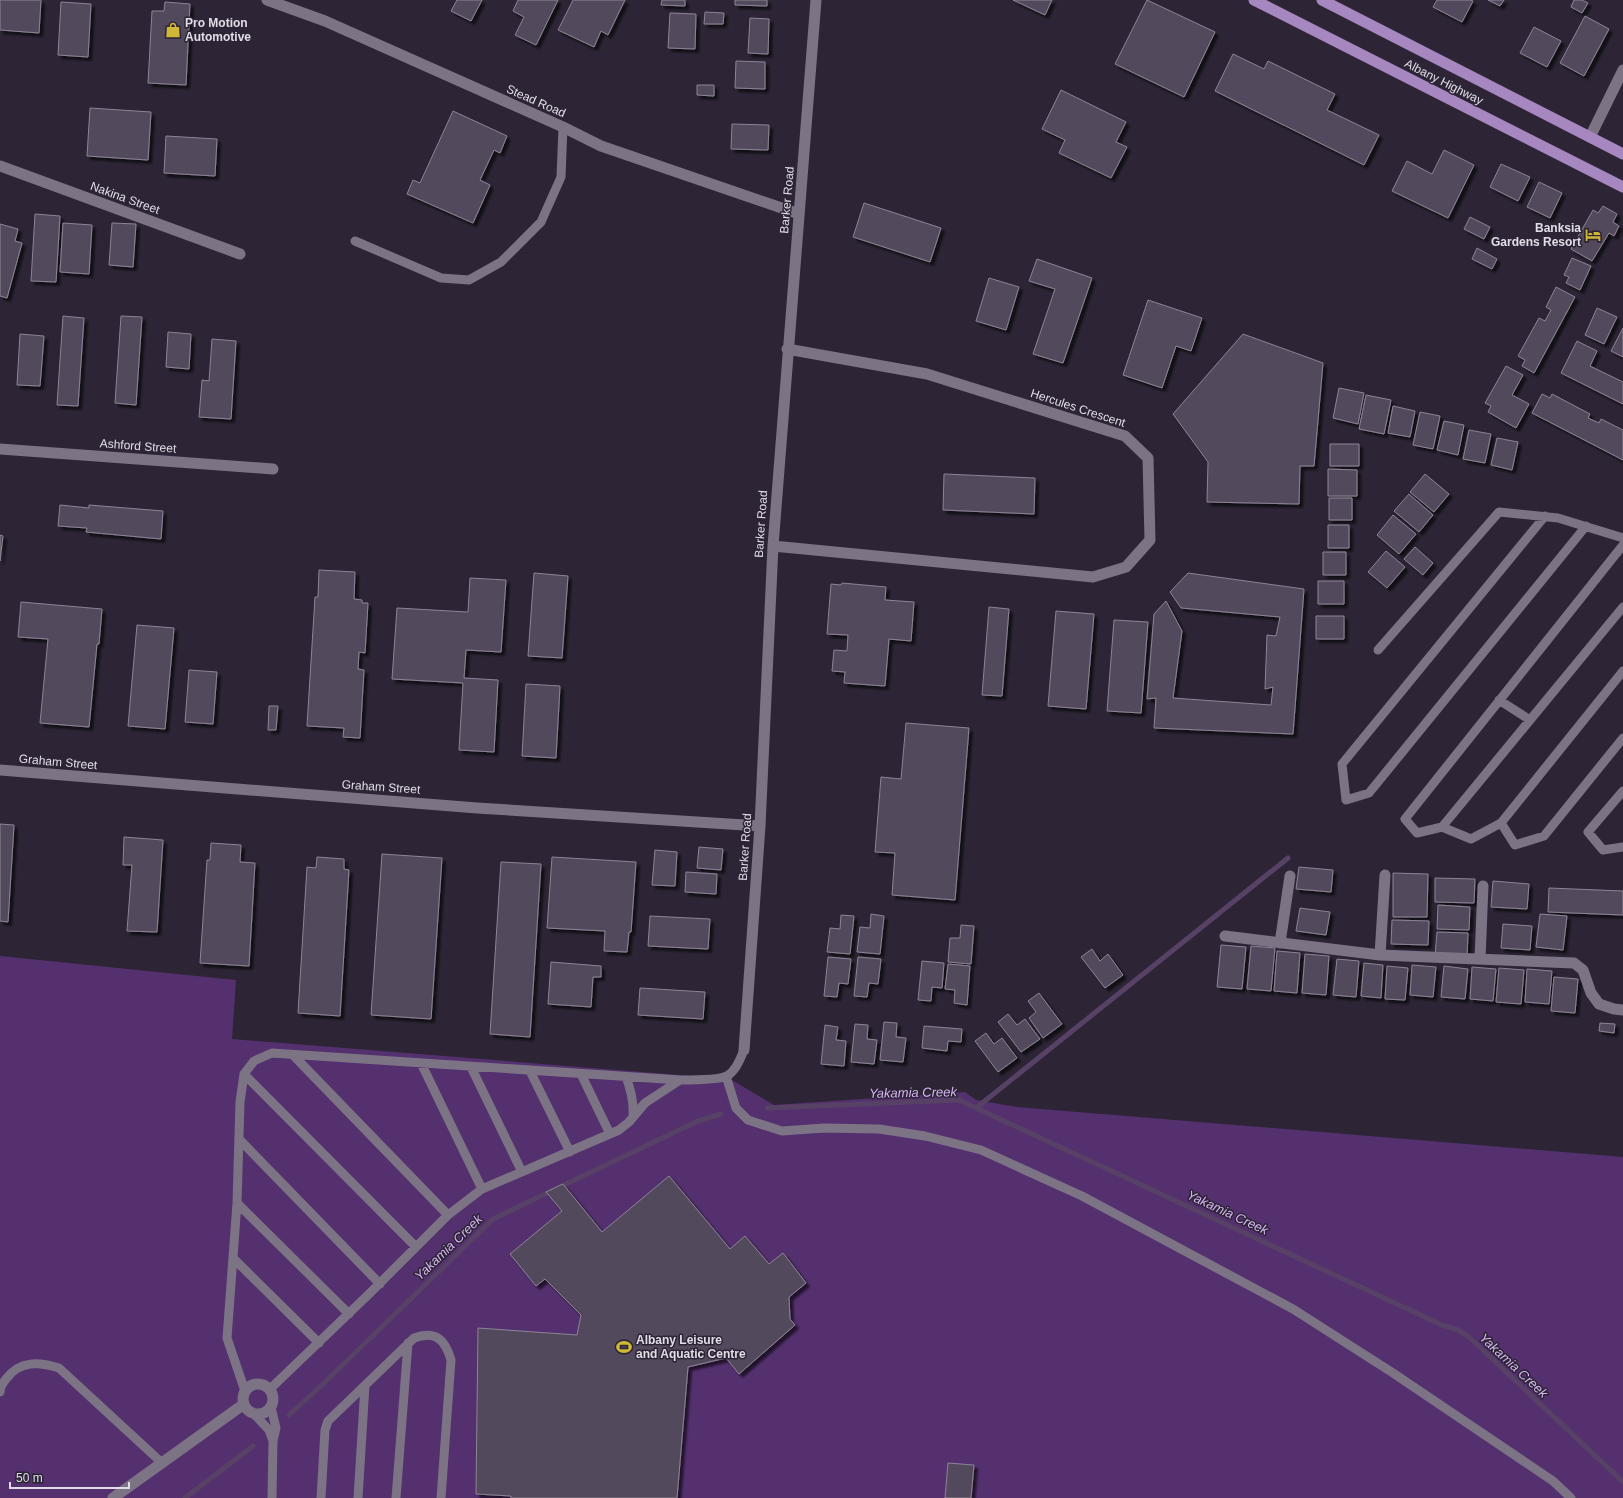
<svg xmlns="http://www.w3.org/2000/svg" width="1623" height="1498" viewBox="0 0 1623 1498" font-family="Arial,sans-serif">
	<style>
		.green { fill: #54306f }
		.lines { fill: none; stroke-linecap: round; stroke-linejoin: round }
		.stream { stroke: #574266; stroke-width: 5 }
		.building { fill: #534a5b; stroke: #8d8396; filter: url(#shadow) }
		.service { stroke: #7c7385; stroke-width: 9 }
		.minor { stroke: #7c7385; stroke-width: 11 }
		.trunk { stroke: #a687c0; stroke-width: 11 }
		.labels { text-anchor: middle; stroke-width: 3; stroke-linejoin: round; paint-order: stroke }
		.poi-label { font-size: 12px; font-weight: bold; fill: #e2dce7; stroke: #2d2535; text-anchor: start }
		.street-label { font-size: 12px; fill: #e2dce7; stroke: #2d2535 }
		.water-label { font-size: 13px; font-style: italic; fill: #d5b5f2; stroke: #2d2535 }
	</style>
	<defs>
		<filter id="shadow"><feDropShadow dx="3.5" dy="3.5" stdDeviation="1" flood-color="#0009"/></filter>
	</defs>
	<rect width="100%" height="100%" fill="#2d2535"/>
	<!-- green -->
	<path class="green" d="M0 956 236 980 232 1039 730 1079 774 1105 965 1092 976 1100 1017 1107 1623 1157V1498H0Z"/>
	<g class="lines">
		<!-- stream -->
		<path class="stream" d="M767 1108 959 1100 1442 1325 1458 1330 1468 1336 1623 1482
			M976 1108 1288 858
			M289 1415 323 1384 493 1219 698 1121 721 1114
			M185 1498 253 1446"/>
	</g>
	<!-- building -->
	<path class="building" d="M0 0H41L39 33 0 30Z
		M457 0H482L471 21 451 11Z
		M518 0H558L536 45 515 35 524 17 513 11Z
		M573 0H625L608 35 601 31 594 47 558 30Z
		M662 0H685V6L661 5Z
		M735 0H767V6L735 5Z
		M1013 0H1052L1045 15Z
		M1147 0 1215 32 1184 97 1115 64Z
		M1437 0H1470L1473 1 1462 22 1433 7Z
		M1488 0H1504L1500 6Z
		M1574 0H1582L1588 3 1582 13 1571 7Z
		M61 2 91 4 88 57 58 55Z
		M165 2 190 4 186 85 148 83 152 11H164Z
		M705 12 724 13 723 24H704Z
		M670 13 696 14 695 49 668 48Z
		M1585 16 1609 29 1584 76 1560 63Z
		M750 18 769 19 768 54 748 53Z
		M1534 27 1561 41 1547 67 1520 53Z
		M1233 54 1264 69 1268 61 1335 94 1327 110 1379 135 1364 165 1215 91Z
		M736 61 765 62V89L735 88Z
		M697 85H714V96L697 95Z
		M1061 90 1126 122 1116 142 1127 147 1111 178 1059 153 1065 140 1042 129Z
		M90 108 151 112 148 160 87 156Z
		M453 111 507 136 500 153 494 150 480 180 490 185 473 223 407 194 413 180 420 183Z
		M732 124 769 125 768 150 731 149Z
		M166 136 217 139 215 176 164 173Z
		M1444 150 1474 165 1448 218 1392 191 1407 161 1432 174Z
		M1501 164 1530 177 1518 201 1490 187Z
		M1539 182 1562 193 1550 218 1527 207Z
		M864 203 941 228 930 262 853 237Z
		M1603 206 1617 214 1613 222 1619 226 1614 236 1609 233 1592 261 1571 249 1593 210 1598 213Z
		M35 214 60 216 56 282 31 281Z
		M1470 217 1490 227 1484 239 1464 229Z
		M63 223 92 225 89 274 60 272Z
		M112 223 136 224 133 267 109 265Z
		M0 224 18 229 15 241 22 243 7 298 0 296Z
		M1477 248 1497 259 1492 269 1472 259Z
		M1572 258 1591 266 1580 290 1566 283 1569 277 1564 275Z
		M1037 259 1092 278 1063 363 1033 354 1055 289 1029 281Z
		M989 278 1019 287 1006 330 976 321Z
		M1556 287 1575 297 1534 373 1522 366 1525 360 1518 356 1539 318 1545 321 1551 310 1546 307Z
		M1148 300 1202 318 1191 351 1176 346 1162 388 1123 375Z
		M1597 308 1617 317 1604 344 1585 335Z
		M63 316 84 318 78 406 57 405Z
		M121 316 142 317 136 405 115 403Z
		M1623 328V357L1611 351Z
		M168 332 191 334 189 369 166 367Z
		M20 334 44 336 40 386 17 385Z
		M1243 334 1323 363 1314 466H1300L1299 504 1207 502 1208 462 1173 414Z
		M212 339 236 341 231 419 199 417 202 380 209 381Z
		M1577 341 1597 351 1590 366 1623 382V404L1561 373Z
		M1506 366 1523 375 1512 395 1529 404 1516 428 1488 412 1491 406 1485 403Z
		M1339 388 1364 393 1358 424 1333 418Z
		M1542 394 1550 398 1552 394 1590 414 1588 418 1599 423 1601 419 1623 430V460L1532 413Z
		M1366 395 1391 400 1384 434 1359 429Z
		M1393 406 1415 411 1410 437 1388 433Z
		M1420 412 1440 416 1433 449 1413 445Z
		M1444 421 1464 425 1458 455 1437 450Z
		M1469 430 1491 434 1485 463 1463 459Z
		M1497 438 1518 442 1512 470 1491 465Z
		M1330 444H1359V466H1330Z
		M1328 469 1357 470V496H1328Z
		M944 474 1035 478 1034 514 943 510Z
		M1425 474 1449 494 1434 512 1410 492Z
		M1409 494 1433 515 1419 532 1394 511Z
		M1329 498H1352V520H1329Z
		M60 505 89 508V505L163 511 161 539 86 532 87 528 58 526Z
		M1393 515 1416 534 1399 554 1377 535Z
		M1328 525H1349V548H1328Z
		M0 535 3 536 0 561Z
		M1415 547 1433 563 1423 575 1404 559Z
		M1386 551 1405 567 1387 588 1368 572Z
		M1323 552H1346V575H1323Z
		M319 570 355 572 354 599 362 600V603H368L365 653 359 652 358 669 364 670 360 738 343 737 344 728 307 726 315 597H318Z
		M534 573 568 576 562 658 528 656Z
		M1188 573 1304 589 1293 734 1154 728 1156 698 1147 699 1154 614 1166 601 1182 631 1173 698 1271 705 1273 687 1265 689 1267 635 1276 636 1280 617 1181 608 1170 592Z
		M470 578 506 580 501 652 466 650 464 678 498 680 494 752 459 750 463 683 392 679 397 608 468 612Z
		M1318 581H1344V604H1318Z
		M842 583 886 587 885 600 914 602 911 641 889 639 885 686 844 683 845 672 832 671 834 650 847 651 848 635 827 634 831 584 841 585Z
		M21 602 102 609 99 644H97L89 727 40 723 48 639 18 637Z
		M989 607 1009 609 1002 696 982 695Z
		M1056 611 1094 614 1086 709 1048 706Z
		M1316 616H1344V639H1316Z
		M1114 620 1148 622 1141 713 1107 711Z
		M137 625 174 628 165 729 128 726Z
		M189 670 217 672 213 724 185 722Z
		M526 684 560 686 556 758 522 756Z
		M269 706H278L276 730H268Z
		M906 723 969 728 955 900 892 895 895 853 875 852 881 777 901 779Z
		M0 824 14 825 8 922 0 921Z
		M124 837 163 840 157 932 127 931 132 865H123Z
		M211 843 241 845 240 862 255 863 249 966 200 963 207 860H210Z
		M699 847 723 849 721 870 697 868Z
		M655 850 677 852 675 886 652 885Z
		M382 854 442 858 431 1019 371 1015Z
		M317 857 344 859V869L349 870 340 1016 298 1013 307 867 316 868Z
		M552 857 636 862 631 932H629L627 952 604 951 605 931 547 928Z
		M501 862 541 864 530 1037 490 1034Z
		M1299 867 1333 870 1331 892 1296 889Z
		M686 872 717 874 716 894 685 892Z
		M1393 873 1428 874 1427 917H1393Z
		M1435 878 1475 879 1474 903 1435 902Z
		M1493 881 1529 884 1527 909 1491 907Z
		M1549 888 1623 891V915L1548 912Z
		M1438 905 1470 907 1469 930 1437 929Z
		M1300 908 1330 912 1326 935 1296 931Z
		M871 914 884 916 880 954 857 952 860 927 870 928Z
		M1540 914 1567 916 1563 950 1536 947Z
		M841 915 854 916 850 954 827 952 830 928 840 929Z
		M650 916 710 919 708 949 648 946Z
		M1392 920 1429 921 1428 945 1391 944Z
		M1503 924 1532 926 1530 950 1501 948Z
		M961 925 974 926 971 964 948 962 950 938H960Z
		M1437 932 1468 933 1467 958 1435 956Z
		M1221 945 1246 947 1242 989 1217 987Z
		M1251 946 1275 948 1271 991 1247 989Z
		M1092 949 1100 961 1108 954 1123 975 1105 988 1081 957Z
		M1277 951 1300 953 1297 993 1274 991Z
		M1305 954 1329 956 1326 995 1302 993Z
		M828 957 851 959 848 984 839 983 837 997 824 996Z
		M858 957 881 959 878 984 869 983 867 997 854 996Z
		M1337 959 1359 961 1356 997 1333 995Z
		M922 961 944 963 942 988 932 987 931 1001 918 1000Z
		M551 962 601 966V977H593L591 1007 548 1004Z
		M1364 963 1383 965 1381 998 1361 996Z
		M948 964 970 966 967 1005 954 1003 955 990 945 989Z
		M1412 965 1436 967 1433 997 1410 995Z
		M1387 966 1408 968 1405 1000 1385 999Z
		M1444 966 1468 969 1465 999 1441 997Z
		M1472 967 1496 969 1493 1001 1470 999Z
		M1499 968 1524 970 1521 1004 1496 1002Z
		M1527 969 1552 971 1549 1004 1525 1002Z
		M1554 977 1578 979 1575 1013 1551 1011Z
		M640 988 705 992 703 1019 638 1015Z
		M1039 993 1062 1024 1043 1038 1029 1018 1036 1012 1028 1001Z
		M1008 1014 1017 1025 1025 1019 1040 1039 1021 1052 998 1022Z
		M884 1022 897 1023 896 1037 906 1038 903 1062 880 1060Z
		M1600 1023 1615 1024 1614 1033 1599 1031Z
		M855 1024 868 1025 867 1039 877 1040 874 1064 851 1062Z
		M825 1025 838 1027 836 1040 846 1041 844 1066 821 1064Z
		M924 1026 962 1029 961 1042 948 1041 947 1051 922 1048Z
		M986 1033 994 1044 1002 1038 1017 1058 998 1072 975 1041Z
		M669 1176 730 1249 745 1236 769 1264 783 1253 806 1283 789 1297 790 1319 795 1325 739 1374 726 1358 688 1367 677 1498H511V1496L476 1494 478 1328 577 1335 581 1315 545 1279 536 1286 510 1254 562 1211 546 1192 563 1184 602 1232Z
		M948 1463 974 1465 971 1498H945Z"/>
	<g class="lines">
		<!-- service -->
		<path class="service" d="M355 241 441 278 469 280 501 262 541 222 561 177 563 127
			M1545 516 1342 764 1346 800 1369 793 1586 526
			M1623 545 1405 819 1417 833 1442 827 1623 607
			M1378 650 1499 512 1558 518 1623 538
			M1499 700 1530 720
			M1623 791 1588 832 1603 850 1623 847
			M1501 823 1515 845 1544 836 1623 738
			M1442 827 1471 839 1501 823 1623 671
			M293 1055 448 1215
			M421 1063 482 1189
			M471 1067 522 1172
			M530 1071 570 1152
			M244 1074 416 1247
			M581 1074 610 1134
			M726 1076 736 1108 748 1120 782 1131 824 1128 879 1129 925 1136 981 1150 1082 1196 1293 1309 1393 1373 1553 1481 1571 1498
			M626 1077C631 1090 634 1102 633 1116
			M239 1139 380 1284
			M237 1203 349 1314
			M233 1258 319 1343
			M270 1389 369 1294 448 1215 482 1189 619 1130 629 1122 645 1103 680 1080
			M245 1391 227 1338 237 1203 240 1102 244 1074 254 1061 272 1053 680 1080C689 1080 719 1080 727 1076 736 1071 740 1059 744 1050
			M0 1392C0 1386 3 1383 6 1379 20 1360 39 1362 59 1368L161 1462
			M271 1407 276 1428 273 1441 272 1498
			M254 1414 269 1430 273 1441
			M321 1498 325 1430 328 1421 414 1338C435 1330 445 1339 451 1360L441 1498
			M358 1498 365 1385
			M396 1498 408 1343"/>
		<!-- minor -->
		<path class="minor" d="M267 0 325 21 563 127 601 146 799 214
			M1590 137 1623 70
			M0 166 240 254
			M0 449 273 469
			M773 546 1093 577 1126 567 1150 540 1148 458 1125 436 927 374 787 349
			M0 770 477 808 760 826
			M1225 936 1380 955 1574 963 1583 970 1591 993 1599 1004 1614 1009 1623 1010
			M1280 943 1290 876
			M1380 955 1385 875
			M1480 959 1483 886
			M744 1050 760 826 773 546 816 0
			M243 1399a15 15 0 1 1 30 0a15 15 0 1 1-30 0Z
			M113 1498 244 1404"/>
		<!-- trunk -->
		<path class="trunk" d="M1254 0 1623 187
			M1322 0 1623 154"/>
	</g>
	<!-- icons -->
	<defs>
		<symbol id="shop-bare" viewBox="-9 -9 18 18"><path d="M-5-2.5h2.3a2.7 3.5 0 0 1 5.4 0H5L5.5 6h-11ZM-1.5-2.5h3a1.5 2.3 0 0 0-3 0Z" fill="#cfb837" stroke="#2d2535" stroke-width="2.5" paint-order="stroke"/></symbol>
		<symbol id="hotel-bare" viewBox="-9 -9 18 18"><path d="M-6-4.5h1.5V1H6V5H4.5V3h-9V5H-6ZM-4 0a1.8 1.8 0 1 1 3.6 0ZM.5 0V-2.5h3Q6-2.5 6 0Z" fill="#cfb837" stroke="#2d2535" stroke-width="2.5" paint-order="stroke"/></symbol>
		<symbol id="stadium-bare" viewBox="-9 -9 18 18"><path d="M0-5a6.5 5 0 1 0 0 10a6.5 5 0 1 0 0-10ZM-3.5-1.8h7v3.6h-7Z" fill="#cfb837" stroke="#2d2535" stroke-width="2.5" paint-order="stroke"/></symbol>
	</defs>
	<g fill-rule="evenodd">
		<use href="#shop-bare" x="162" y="19" width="22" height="22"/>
		<use href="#hotel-bare" x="1582" y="224" width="22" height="22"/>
		<use href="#stadium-bare" x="613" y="1336" width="22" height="22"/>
	</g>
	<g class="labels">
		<!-- poi labels -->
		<g class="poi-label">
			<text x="185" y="27">Pro Motion<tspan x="185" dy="14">Automotive</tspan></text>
			<text x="1581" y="232" text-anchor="end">Banksia<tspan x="1581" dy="14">Gardens Resort</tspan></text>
			<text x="636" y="1344">Albany Leisure<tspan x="636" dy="14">and Aquatic Centre</tspan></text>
		</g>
		<!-- street labels -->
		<g class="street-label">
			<text transform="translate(1444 82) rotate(27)" y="4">Albany Highway</text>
			<text transform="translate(536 101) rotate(24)" y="4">Stead Road</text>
			<text transform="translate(125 198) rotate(20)" y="4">Nakina Street</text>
			<text transform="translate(787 200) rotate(-85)" y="4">Barker Road</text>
			<text transform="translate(1078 408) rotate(18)" y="4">Hercules Crescent</text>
			<text transform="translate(138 446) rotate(4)" y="4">Ashford Street</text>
			<text transform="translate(761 524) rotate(-86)" y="4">Barker Road</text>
			<text transform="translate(58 762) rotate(5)" y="4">Graham Street</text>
			<text transform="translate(381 787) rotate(4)" y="4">Graham Street</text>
			<text transform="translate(745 847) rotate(-86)" y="4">Barker Road</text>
		</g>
		<!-- water labels -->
		<g class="water-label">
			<text transform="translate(913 1092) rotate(-1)" y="5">Yakamia Creek</text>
			<text transform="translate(1228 1212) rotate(25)" y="5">Yakamia Creek</text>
			<text transform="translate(448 1247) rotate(-44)" y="5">Yakamia Creek</text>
			<text transform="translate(1514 1365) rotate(43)" y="5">Yakamia Creek</text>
		</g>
	</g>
	<!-- scale -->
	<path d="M10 1482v6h119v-6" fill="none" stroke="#e2dce7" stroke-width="2"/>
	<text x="16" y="1482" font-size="12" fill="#e2dce7" stroke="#2d2535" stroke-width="3" paint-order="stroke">50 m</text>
</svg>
